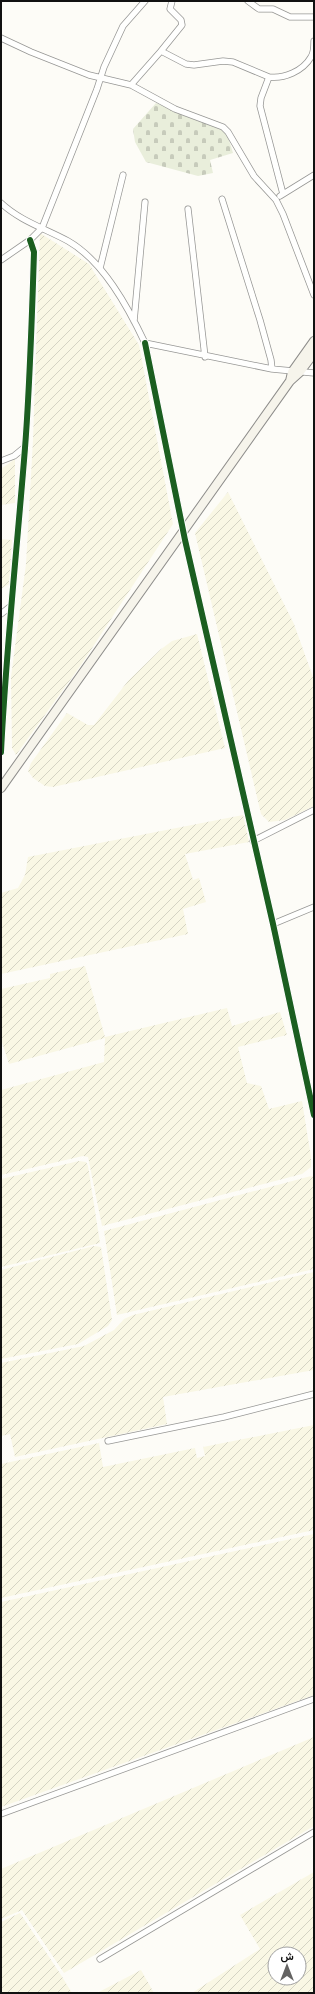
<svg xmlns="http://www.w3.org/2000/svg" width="315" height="1994" viewBox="0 0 315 1994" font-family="Bitter,Vazirmatn,serif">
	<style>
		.farmland { fill: url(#farmland-furrows); fill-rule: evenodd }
		.cemetery { fill: url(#cemetery-stones) }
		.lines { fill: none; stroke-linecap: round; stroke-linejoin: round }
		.minor-casing { stroke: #979795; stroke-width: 7 }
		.secondary-casing { stroke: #8e8d8b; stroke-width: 10 }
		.minor { stroke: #fffffe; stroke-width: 5.5 }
		.secondary { stroke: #f6f4eb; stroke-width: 8 }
		.cycleway-casing { stroke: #fff; stroke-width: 8 }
		.cycleway { stroke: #1b5e20; stroke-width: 6 }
	</style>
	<defs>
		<pattern id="farmland-furrows" width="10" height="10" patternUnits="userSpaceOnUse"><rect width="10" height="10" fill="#f9f7e4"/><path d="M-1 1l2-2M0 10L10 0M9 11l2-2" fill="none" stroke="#d4d3c3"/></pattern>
		<pattern id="cemetery-stones" width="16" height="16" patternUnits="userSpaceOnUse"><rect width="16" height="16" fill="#e9eedb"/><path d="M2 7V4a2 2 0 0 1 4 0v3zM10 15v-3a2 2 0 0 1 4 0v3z" fill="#c7cbbb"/></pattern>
	</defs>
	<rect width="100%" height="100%" fill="#fdfcf7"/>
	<!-- farmland -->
	<path class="farmland" d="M40 233 89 264 139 345 173 524 81 665 16 755 12 748 11 677 26 564 33 440Z
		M15 459V503L1 505V469Z
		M228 492 294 624 314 680V806L285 820 269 822 261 814 195 533Z
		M1 539 12 540 9 584 1 589Z
		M197 634 225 748 53 787 45 786 33 778 28 771 31 763 67 713 88 725H94L128 681 160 650 172 641Z
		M243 815 249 842 185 854 193 880 199 878 206 902 183 909 188 934 1 974V893L18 888 25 875 28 857Z
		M85 966 105 1037 227 1008 232 1026 280 1012 287 1035 238 1047 247 1083 261 1086 269 1109 302 1101 311 1157V1167L302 1174 102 1226 88 1157 83 1156 1 1175V1090L104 1062 105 1038 9 1064 1 1039V989L50 978V974Z
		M79 1161 86 1162 88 1166 100 1243 1 1267V1179Z
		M311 1176 314 1177V1269L117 1315 104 1231Z
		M94 1246 101 1247 112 1320 108 1326 78 1344 1 1359V1270Z
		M314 1272V1370L163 1397 167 1424 15 1457 10 1434 1 1436V1363L84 1346 114 1330 124 1319 133 1315Z
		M314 1425V1530L1 1598V1464L99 1443 103 1467 195 1448 197 1458 205 1456 203 1447Z
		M314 1534V1695L1 1807V1602Z
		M314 1737V1826L64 1973 22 1910 1 1919V1869Z
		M314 1872V1993H192L260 1949 240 1915ZM275 1954H299V1978H275Z
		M20 1913 61 1975 72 1993H1V1922Z
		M141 1970 154 1993H97Z"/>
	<!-- cemetery -->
	<path class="cemetery" d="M156 103 223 130 228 137 233 153 210 160 213 173 198 176 146 162 135 142 133 129Z"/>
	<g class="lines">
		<defs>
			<path id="minor" d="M172 1 170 9 181 20 182 25 161 51 186 64 194 65 223 61 233 62 269 77 261 98 260 106 283 194
				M248 1 259 9H273L290 17H314
				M1 38 31 52 89 75 131 85 175 109 223 127 228 132 254 176 276 200 283 214 314 295
				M269 77C284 79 303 71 311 57 314 53 314 46 314 41
				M131 85 161 51
				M280 196 314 175
				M222 199 260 320 271 360 272 369
				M1 203C20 221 46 229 68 241 103 261 128 307 145 343L272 369 314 373
				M188 209 205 357
				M1 260 30 240 42 228 97 89 104 67 123 26 145 1
				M100 268 123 175
				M134 321 145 202
				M145 343 185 540 273 924 314 1115
				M1 461 14 456 25 447
				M1 614 11 606
				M1 752C6 650 17 549 25 448 30 383 32 317 34 252L30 240
				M253 841 314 810
				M273 924 314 907
				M108 1441 224 1417 314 1394
				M1 1814 314 1699
				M100 1959 314 1832"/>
			<path id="secondary" d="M290 381 292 372 314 341
				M1 788 290 381 300 372 314 353"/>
		</defs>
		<!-- minor casing -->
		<use href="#minor" class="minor-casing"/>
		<!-- secondary casing -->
		<use href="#secondary" class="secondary-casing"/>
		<!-- minor -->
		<use href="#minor" class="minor"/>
		<!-- secondary -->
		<use href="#secondary" class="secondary"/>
		<defs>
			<path id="cycleway" d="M145 343 185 540 273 924 314 1115
				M1 752C6 650 17 549 25 448 30 383 32 317 34 252L30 240"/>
		</defs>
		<!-- cycleway casing -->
		<use href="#cycleway" class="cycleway-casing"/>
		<!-- cycleway -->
		<use href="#cycleway" class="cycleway"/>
	</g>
	<!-- border -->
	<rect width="315" height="1994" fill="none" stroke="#111111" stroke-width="4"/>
	<!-- north arrow -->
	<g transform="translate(287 1966)"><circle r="19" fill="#ffffff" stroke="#a0a0a0"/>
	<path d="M0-3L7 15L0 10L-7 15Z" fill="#646362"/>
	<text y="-6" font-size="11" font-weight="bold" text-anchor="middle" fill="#111111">ش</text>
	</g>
</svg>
